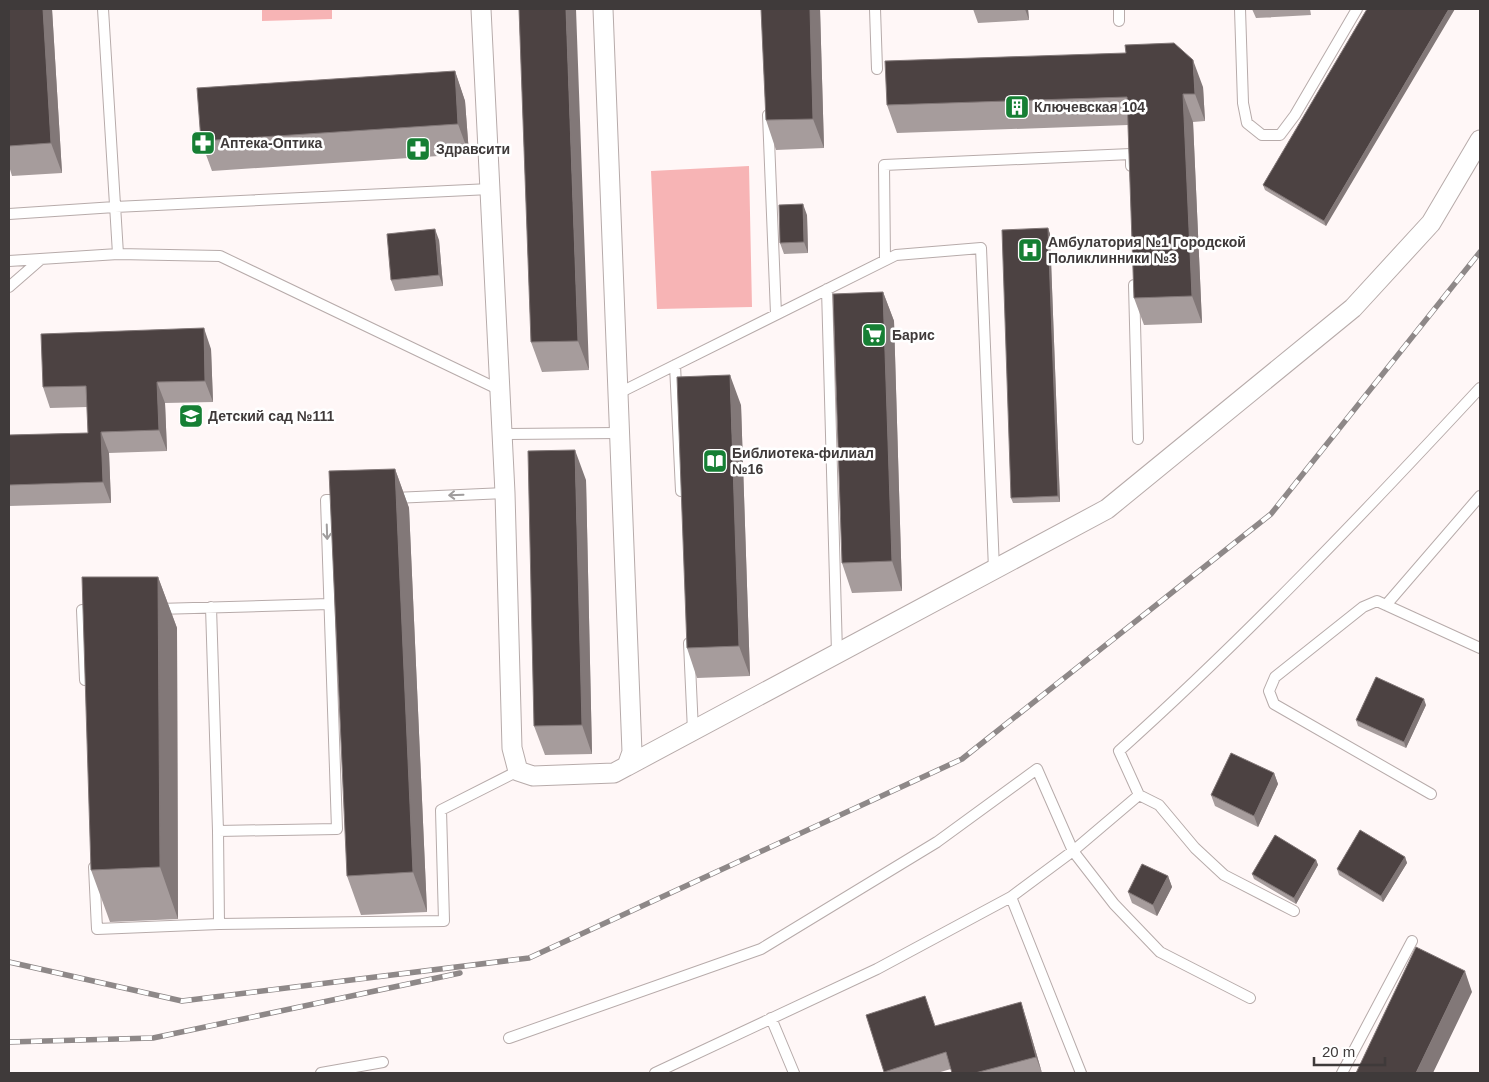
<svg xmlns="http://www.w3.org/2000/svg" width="1489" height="1082" viewBox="0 0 1489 1082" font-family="Helvetica,sans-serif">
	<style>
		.garden { fill: #f7b4b5 }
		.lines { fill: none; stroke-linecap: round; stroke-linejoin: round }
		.service-casing { stroke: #b7abaa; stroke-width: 12 }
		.minor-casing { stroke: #b7abaa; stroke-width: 21 }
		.service { stroke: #fff; stroke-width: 10 }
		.minor { stroke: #fff; stroke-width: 19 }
		.rail-casing { stroke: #8e8888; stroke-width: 5.5 }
		.rail { stroke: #fff; stroke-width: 4; stroke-dasharray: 11; stroke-linecap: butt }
		.wall { fill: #a69c9c }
		.shaded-wall { fill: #827878 }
		.building { fill: #4c4242; stroke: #827878 }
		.oneway { stroke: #9f9c9c }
		.labels { text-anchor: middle; stroke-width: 5; stroke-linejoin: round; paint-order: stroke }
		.poi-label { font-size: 14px; font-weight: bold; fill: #3f3a3a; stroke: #fff; text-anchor: start }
	</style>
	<rect width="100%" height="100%" fill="#fff7f7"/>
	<!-- garden -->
	<path class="garden" d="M262 9H332V19L262 21Z
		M749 166 752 307 657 309 651 171Z"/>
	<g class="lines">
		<defs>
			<path id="service" d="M103 9 118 254 220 256 500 390
				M875 9 877 69
				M1119 9V21
				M1240 9 1243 103 1247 123 1262 135H1280L1295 115 1357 9
				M768 115 776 314
				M9 214 115 207 490 189
				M885 260 884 165 1131 154V166
				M9 261 118 254
				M1134 285 1138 439
				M9 287 40 260
				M827 289 837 653
				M675 365 681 491
				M617 394 896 255 981 248 994 569
				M502 434 618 433
				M394 498 505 493
				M1386 605 1480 496
				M211 607 218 831
				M158 609 329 604
				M689 643 693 731
				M85 680 82 610H96
				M1431 794 1274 704 1269 691 1275 677 1363 607 1377 601 1480 648
				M94 867 97 929 219 924 444 921 441 810 518 771
				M1011 897 1081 1073
				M1294 911 1224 875 1195 848 1159 805 1139 795 1119 751C1246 637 1364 513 1480 388
				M219 924 218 831 337 829 326 500H344
				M771 1018 794 1073
				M509 1038 761 949 937 842 1037 769 1073 851 1114 904 1160 952 1250 998
				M321 1073 383 1062
				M655 1073 877 969 1011 897 1073 851 1139 795
				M1342 1073 1412 941"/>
			<path id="minor" d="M481 9 505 493 512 748 518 771 533 776 614 773 627 766 632 752 603 9
				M627 766 1107 509 1353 308 1431 223 1480 140"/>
		</defs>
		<!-- service casing -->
		<use href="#service" class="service-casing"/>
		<!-- minor casing -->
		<use href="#minor" class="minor-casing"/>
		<!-- service -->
		<use href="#service" class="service"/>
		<!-- minor -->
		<use href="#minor" class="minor"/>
		<defs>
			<path id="rail" d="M9 962 182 1001 529 958 962 759 1271 514 1480 252
				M9 1042 153 1038 460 973"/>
		</defs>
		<!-- rail casing -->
		<use href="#rail" class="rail-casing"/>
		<!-- rail -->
		<use href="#rail" class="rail"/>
	</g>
	<!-- wall -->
	<path class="wall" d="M9 9H52L62 173 12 176 9 166Z
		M519 9 589 370 542 372 531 342Z
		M761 9H820L824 148 776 150 766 120Z
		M973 9H1028L1029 20 978 23Z
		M1149 9H1184L1149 10Z
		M1252 9H1310L1311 15 1256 18Z
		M1367 9 1326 226 1265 190 1263 185Z
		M455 71 465 101 469 154 212 171 201 141Z
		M1203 87 1205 121 1193 122 1202 323 1144 325 1134 298 1128 125 897 133 887 105Z
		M807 215 808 253 784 254 780 243Z
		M1048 228 1050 234 1060 502 1013 503 1011 498Z
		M439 240 443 286 395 291 391 280Z
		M883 292 894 321 902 591 852 593 842 563Z
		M211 349 213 402 165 403 167 451 109 453 111 503 9 506V435L88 433 87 407 50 408 43 387Z
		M741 405 750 676 697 678 687 648Z
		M395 469 409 508 427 912 361 915 347 876Z
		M586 480 592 754 545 755 534 726Z
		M158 577 177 628 178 919 110 922 91 870Z
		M1426 705 1406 748 1358 726 1356 720Z
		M1274 773 1278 784 1258 827 1215 806 1211 795Z
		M1405 857 1407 863 1383 902 1339 875 1337 869Z
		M1316 860 1318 865 1296 904 1254 879 1252 874Z
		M1168 876 1172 887 1157 916 1132 903 1128 892Z
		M866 1015 935 1026 1026 1018 1042 1073H952L951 1069 937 1073H885Z"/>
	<!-- shaded-wall -->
	<path class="shaded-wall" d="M43 9H52L62 173 51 143Z
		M566 9H576L589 370 578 341Z
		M810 9H820L824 148 813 119Z
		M1025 9H1028L1029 20Z
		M1449 9H1455L1326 226 1324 221Z
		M1193 60 1203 87 1205 121 1195 94Z
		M455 71 465 101 469 154 458 124Z
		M1183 94 1193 122 1202 323 1192 296Z
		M803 204 807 215 808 253 804 242Z
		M1048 228 1050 234 1060 502 1058 496Z
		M435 229 439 240 443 286 439 275Z
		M883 292 894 321 902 591 892 561Z
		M204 328 211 349 213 402 205 381Z
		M730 375 741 405 750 676 739 646Z
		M157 382 165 403 167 451 159 430Z
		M101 432 109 453 111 503 103 482Z
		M575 450 586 480 592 754 582 725Z
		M395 469 409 508 427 912 413 872Z
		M158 577 177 628 178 919 160 867Z
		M1424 699 1426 705 1406 748 1404 742Z
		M1274 773 1278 784 1258 827 1254 816Z
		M1405 857 1407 863 1383 902 1381 896Z
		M1316 860 1318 865 1296 904 1294 898Z
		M1168 876 1172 887 1157 916 1153 905Z
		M1465 971 1472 992 1433 1073H1416Z
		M1021 1002 1026 1018 1042 1073 1036 1057Z"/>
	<!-- building -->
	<path class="building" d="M9 9H43L51 143 9 146Z
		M519 9H566L578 341 531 342Z
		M761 9H810L813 119 766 120Z
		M1367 9H1449L1324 221 1263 185Z
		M1174 43 1193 60 1195 94H1183L1192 296 1134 298 1127 97 887 105 885 61 1126 53 1125 45Z
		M455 71 458 124 201 141 197 88Z
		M803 204 804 242 780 243 779 205Z
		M1048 228 1058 496 1011 498 1002 230Z
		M435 229 439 275 391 280 387 234Z
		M883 292 892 561 842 563 833 294Z
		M204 328 205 381 157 382 159 430 101 432 103 482 9 485V435L88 433 86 386 43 387 41 334Z
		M730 375 739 646 687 648 677 377Z
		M575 450 582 725 534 726 528 451Z
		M395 469 413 872 347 876 329 471Z
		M82 577H158L160 867 91 870Z
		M1376 677 1424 699 1404 742 1356 720Z
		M1231 753 1274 773 1254 816 1211 795Z
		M1360 830 1405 857 1381 896 1337 869Z
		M1275 835 1316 860 1294 898 1252 874Z
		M1142 864 1168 876 1153 905 1128 892Z
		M1416 947 1465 971 1416 1073H1356Z
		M925 996 935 1026 1021 1002 1036 1057 975 1073H952L946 1052 884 1072 866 1015Z"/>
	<!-- one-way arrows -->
	<defs><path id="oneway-shaft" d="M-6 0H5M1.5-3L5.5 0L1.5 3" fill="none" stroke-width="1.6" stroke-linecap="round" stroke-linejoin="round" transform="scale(1.25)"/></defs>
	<g class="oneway">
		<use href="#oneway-shaft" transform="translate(456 495) rotate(178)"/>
		<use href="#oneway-shaft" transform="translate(327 532) rotate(88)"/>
	</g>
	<!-- icons -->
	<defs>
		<symbol id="building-square" viewBox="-11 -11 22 22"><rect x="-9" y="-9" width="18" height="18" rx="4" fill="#167f34" stroke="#fff"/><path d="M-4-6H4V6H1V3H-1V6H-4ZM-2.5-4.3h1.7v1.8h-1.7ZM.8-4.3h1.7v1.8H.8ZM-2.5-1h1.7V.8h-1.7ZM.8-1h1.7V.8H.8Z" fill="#fff"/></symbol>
		<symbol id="pharmacy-square" viewBox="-11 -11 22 22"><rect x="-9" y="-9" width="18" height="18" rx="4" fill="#167f34" stroke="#fff"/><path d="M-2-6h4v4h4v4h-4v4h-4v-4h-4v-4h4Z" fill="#fff"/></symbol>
		<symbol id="hospital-square" viewBox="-11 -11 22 22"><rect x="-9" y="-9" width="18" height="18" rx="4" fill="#167f34" stroke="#fff"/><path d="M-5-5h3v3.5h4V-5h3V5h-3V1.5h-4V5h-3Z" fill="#fff"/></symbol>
		<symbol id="supermarket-square" viewBox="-11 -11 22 22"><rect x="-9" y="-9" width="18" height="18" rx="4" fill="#167f34" stroke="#fff"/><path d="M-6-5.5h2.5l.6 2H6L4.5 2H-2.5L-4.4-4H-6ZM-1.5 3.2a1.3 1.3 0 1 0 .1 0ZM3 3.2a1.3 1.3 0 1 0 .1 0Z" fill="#fff"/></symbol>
		<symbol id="school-square" viewBox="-11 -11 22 22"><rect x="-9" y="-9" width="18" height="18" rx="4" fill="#167f34" stroke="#fff"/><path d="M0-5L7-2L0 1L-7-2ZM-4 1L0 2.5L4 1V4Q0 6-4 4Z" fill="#fff"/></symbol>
		<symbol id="library-square" viewBox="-11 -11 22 22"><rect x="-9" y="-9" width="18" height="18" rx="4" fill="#167f34" stroke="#fff"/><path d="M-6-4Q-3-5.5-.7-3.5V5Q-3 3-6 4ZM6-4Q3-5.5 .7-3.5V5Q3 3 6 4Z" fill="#fff"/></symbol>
	</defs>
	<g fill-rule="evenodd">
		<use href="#building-square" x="1003" y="93" width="28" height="28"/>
		<use href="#pharmacy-square" x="189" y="129" width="28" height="28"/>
		<use href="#pharmacy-square" x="404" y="135" width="28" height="28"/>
		<use href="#hospital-square" x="1016" y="236" width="28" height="28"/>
		<use href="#supermarket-square" x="860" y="321" width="28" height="28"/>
		<use href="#school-square" x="177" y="402" width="28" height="28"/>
		<use href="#library-square" x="701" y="447" width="28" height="28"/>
	</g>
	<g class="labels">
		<!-- poi labels -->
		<g class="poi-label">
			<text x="1034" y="112">Ключевская 104</text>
			<text x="220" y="148">Аптека-Оптика</text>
			<text x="436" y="154">Здравсити</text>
			<text x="1048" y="247">Амбулатория №1 Городской<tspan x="1048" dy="16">Поликлинники №3</tspan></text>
			<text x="892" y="340">Барис</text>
			<text x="208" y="421">Детский сад №111</text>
			<text x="732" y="458">Библиотека-филиал<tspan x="732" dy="16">№16</tspan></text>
		</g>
	</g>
	<!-- border -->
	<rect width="1489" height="1082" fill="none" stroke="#3f3a3a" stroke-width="20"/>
	<!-- scale -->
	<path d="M1314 1057v8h71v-8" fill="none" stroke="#3f3a3a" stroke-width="2.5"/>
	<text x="1322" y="1057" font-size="15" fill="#3f3a3a" stroke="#ffffff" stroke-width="4" paint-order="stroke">20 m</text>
</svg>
